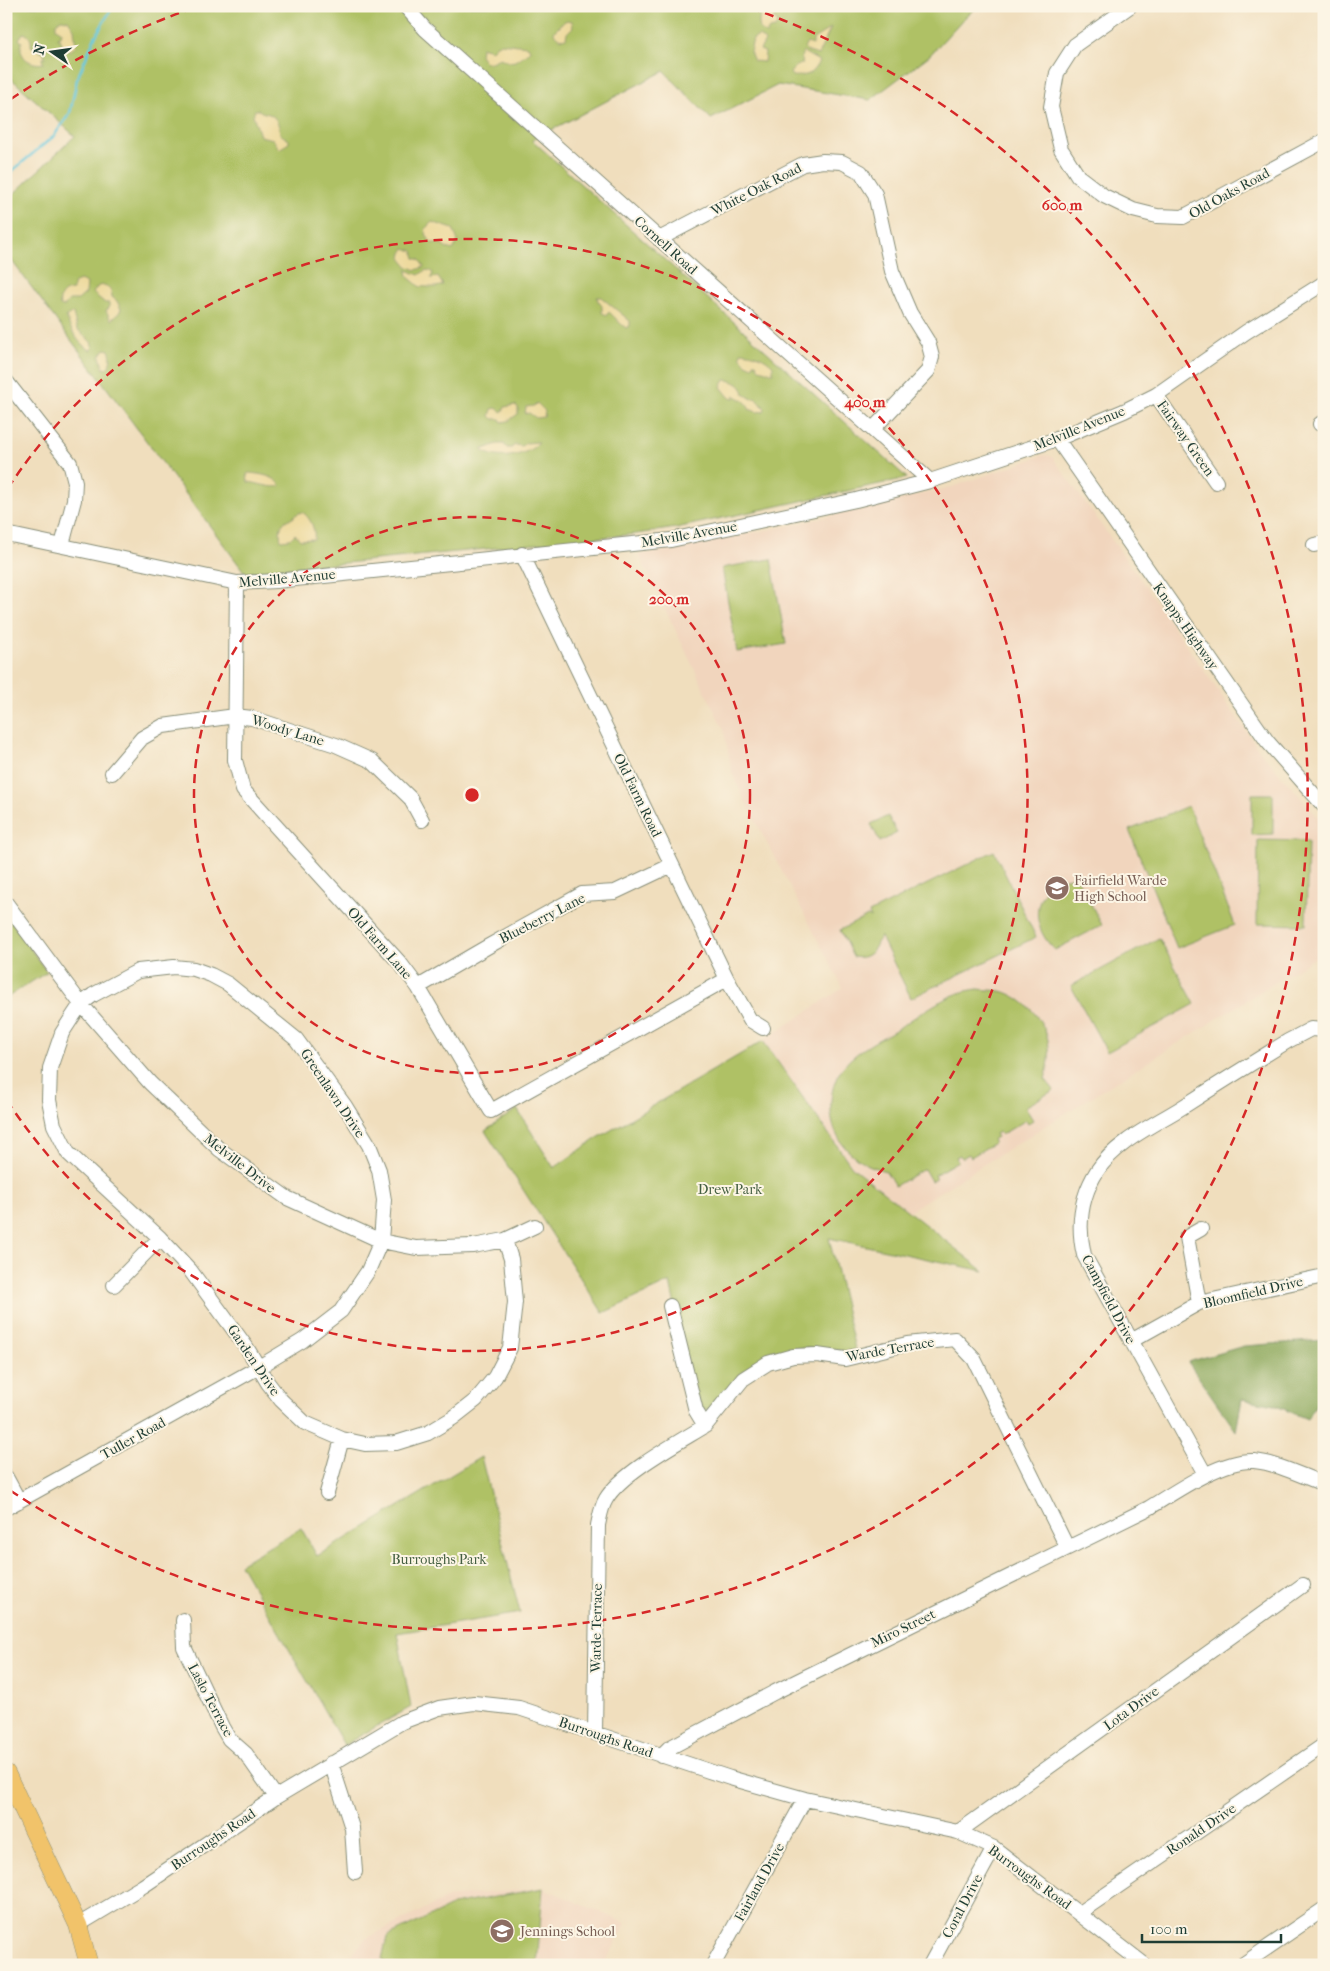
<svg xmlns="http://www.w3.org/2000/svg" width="1330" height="1971" viewBox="0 0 1330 1971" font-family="'IM FELL French Canon',serif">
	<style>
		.built { fill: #f1d5bd }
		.green { fill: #afc165; stroke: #677f4c }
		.forest { fill: #8ba75a; stroke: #557247 }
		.sand { fill: #eeda9e; stroke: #868c69 }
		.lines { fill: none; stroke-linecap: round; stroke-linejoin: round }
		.stream { stroke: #61c7de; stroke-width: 2.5 }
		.minor-casing { stroke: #888e78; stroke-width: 16 }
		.major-casing { stroke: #888e78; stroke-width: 19 }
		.minor { stroke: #fff; stroke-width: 14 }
		.major { stroke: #f1c36a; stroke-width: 18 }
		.ring { fill: none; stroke: #d62828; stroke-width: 2.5; stroke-dasharray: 9 6 }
		.labels { text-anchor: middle; stroke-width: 4; stroke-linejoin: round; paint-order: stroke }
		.street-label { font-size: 14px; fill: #1f3d34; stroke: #fcf5e5 }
		.education-label { font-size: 14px; fill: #785e54; stroke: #fcf5e5; text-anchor: start }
		.park-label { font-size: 14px; fill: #435e40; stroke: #fcf5e5 }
		.centre { fill: #d62828; stroke: #fcf5e5; stroke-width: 2.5 }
		.ring-label { font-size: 15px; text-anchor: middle; font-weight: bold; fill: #d62828; stroke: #fcf5e5; stroke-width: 4; stroke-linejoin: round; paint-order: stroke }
	</style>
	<rect width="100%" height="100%" fill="#fcf5e5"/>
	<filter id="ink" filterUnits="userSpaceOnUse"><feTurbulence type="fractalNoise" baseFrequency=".02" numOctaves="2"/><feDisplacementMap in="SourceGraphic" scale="10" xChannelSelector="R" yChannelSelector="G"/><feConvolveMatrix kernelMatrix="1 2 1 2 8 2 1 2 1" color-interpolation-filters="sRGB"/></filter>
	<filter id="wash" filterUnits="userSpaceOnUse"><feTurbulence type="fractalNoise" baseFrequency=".0096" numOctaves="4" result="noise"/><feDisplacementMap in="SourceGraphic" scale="20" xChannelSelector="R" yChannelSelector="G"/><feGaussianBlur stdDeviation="1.12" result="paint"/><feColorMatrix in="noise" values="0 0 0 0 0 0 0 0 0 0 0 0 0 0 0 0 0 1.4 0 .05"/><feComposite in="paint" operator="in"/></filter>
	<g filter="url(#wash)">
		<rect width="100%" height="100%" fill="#f0debd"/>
		<!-- built -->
		<path class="built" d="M1044 455 1051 456 1053 458 1148 590 1259 750 1324 824V952L909 1211 852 1167 763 1041 843 988 744 799 732 772 724 730 639 555 797 524 918 495 952 487Z
			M543 1888 626 1923 604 1965H340L367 1938 447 1898 466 1895Z"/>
		<!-- green -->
		<path class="green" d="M6 6H978L962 20 930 55 870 100 778 85 711 119 664 71 532 140 907 478 676 528 636 534 245 573 6 253V201L75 136 6 74Z
			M771 559 786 644 737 652 722 568Z
			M1252 794H1273V834L1252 835Z
			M1188 806 1235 925 1177 948 1129 830Z
			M888 816 897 833 880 842 871 824Z
			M1258 840 1308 841 1306 925 1257 924Z
			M994 851 1036 937 911 998 880 935C876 948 870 960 853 957L840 930 868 916 871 918 869 913Z
			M1076 876 1102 925 1055 950C1026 923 1033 881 1076 876Z
			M6 914 47 972 6 998Z
			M1159 938 1195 1004 1107 1052 1071 986Z
			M978 989C985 990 994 990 1001 991 1025 997 1048 1023 1049 1048 1050 1058 1048 1069 1045 1079L1054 1090 1025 1107 1033 1120 1028 1123 1026 1120 1001 1135 999 1132 995 1134 997 1137 992 1140 994 1143 971 1157 969 1154 962 1158 960 1155 956 1157 958 1161 934 1175 936 1179 931 1181 924 1169 895 1186 886 1171C852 1163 828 1138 831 1101 832 1088 836 1076 844 1066 857 1050 879 1040 897 1029 917 1016 937 1001 959 993 965 991 971 990 978 989Z
			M763 1041 852 1167 984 1271 829 1238 855 1349C840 1353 828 1349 813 1348 765 1346 738 1370 714 1408L705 1410 697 1405 695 1400 670 1282 603 1313 485 1131 517 1109 554 1168 596 1139Z
			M481 1457 520 1613 397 1633 411 1707 344 1745 240 1564 301 1528 317 1556Z
			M543 1888 537 1965H378L386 1961 382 1959 387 1937 453 1905Z"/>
		<!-- forest -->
		<path class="forest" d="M1324 1340V1403L1318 1402 1307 1419 1274 1405 1242 1399 1236 1431 1188 1362 1244 1346Z"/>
		<!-- sand -->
		<path class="sand" d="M765 6H778L777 15 773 18 778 22 775 29 768 30 766 34 760 30C758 21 759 13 765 6Z
			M61 19 68 20 74 29 76 46 70 51 63 46 60 39H58V36H61L62 32 56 28V23Z
			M567 20 572 21 573 27 567 33 566 38C561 40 555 37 554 32L557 28 560 27V24Z
			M831 28 818 55 809 52 804 48 807 43 813 45V39Z
			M23 33C29 34 32 40 31 46L34 48 36 47 40 52 42 50 46 58H43L42 61 44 63C31 66 17 57 22 42L19 39Z
			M759 36 765 41 760 50 765 52 764 62 754 61 750 52 753 39Z
			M501 43 527 46 529 47 530 51 515 61 509 62 500 58 489 63 485 62 480 55 481 47 492 50 495 46Z
			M803 52 819 61C813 74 806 77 792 76L790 73 795 67 803 63 801 57Z
			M255 110H259C263 114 266 112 271 115 277 118 280 127 280 134L289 140V143L279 149 273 139 260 136 253 115Z
			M432 222 453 229 458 241 453 250 445 248 442 244 431 243 427 236 425 229Z
			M405 248 413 251 415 258 420 260 424 267 416 270 407 266 401 258 402 253Z
			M407 270 419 275 426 270 430 271 433 273 431 278 438 277 443 285C434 289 428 286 420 287L408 277Z
			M80 280 87 283 86 293 78 300H69L64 307 60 306C58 296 64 290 73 290V284Z
			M104 285C110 287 112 291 112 297L117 301 121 309 119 313 111 320 106 311 109 306V303H105L93 293 98 286Z
			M597 297H601L630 321V326L626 328C620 324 615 317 609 312L607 315 602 313V306L598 301Z
			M73 313 77 329 91 342 93 348 90 350C79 345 69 328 66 316Z
			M105 349 109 350C112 355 111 366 106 369L103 368 100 356Z
			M741 352C754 353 765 357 773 366V373L759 369 756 363H754L753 367 746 364 740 356Z
			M725 380C733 380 743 385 744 394L752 399 755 398 765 408 764 411 757 412 749 409C748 401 740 399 734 395V398H730L721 387Z
			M537 403 545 411 544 417 536 418 529 413 525 414 526 407 534 406Z
			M515 405 518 407V414L508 421 502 422 500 419H493L490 416 492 409 496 408 502 412 505 407Z
			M539 442C529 456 496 462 482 450L497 444H504L507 448H511L515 445 522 446 525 443Z
			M249 473C260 474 276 476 281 486 272 489 258 483 248 482L247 474Z
			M302 512C310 516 316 531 314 539L300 540 295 534 290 539 281 540C278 530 282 519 293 518L295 515Z"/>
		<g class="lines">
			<!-- stream -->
			<path class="stream" d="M6 176 54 136 70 113 77 79 94 39 113 6"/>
		</g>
	</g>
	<g filter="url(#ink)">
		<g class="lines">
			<defs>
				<path id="minor" d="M405 6 425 29 930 481
					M1130 6 1075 45 1057 73 1051 107 1061 149 1078 176 1104 196 1133 210 1157 216 1183 217 1324 141
					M659 239 803 164 823 161 842 162 861 172 875 194 892 271 910 313 928 342 932 357 928 371 873 429
					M6 381 70 463 75 482 74 500 62 545
					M1156 395 1216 482
					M1320 424 1324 422
					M1057 439 1267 741 1324 806
					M6 534 237 583 276 581 671 540 856 500 930 481 1057 439 1124 411 1156 395 1246 332 1324 283
					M1314 545 1324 543
					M522 554 727 979 750 1020 763 1028
					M237 583 235 760 243 790 400 963 418 987 491 1111 727 979
					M112 773 142 738 163 726 235 716 252 718 336 745 372 761 410 798 422 820
					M6 903 81 1004 150 1083 219 1149 287 1198 381 1241 416 1248 473 1246 505 1240 535 1226
					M418 987 487 947 582 894 615 892 672 865
					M114 1285 160 1238
					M1199 1303 1187 1237 1201 1229
					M1131 1341 1199 1303 1324 1276
					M705 1426 743 1379 768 1363 793 1356 817 1355 845 1359 907 1344 955 1339 974 1359 1067 1547
					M1205 1474 1084 1255C1077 1225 1080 1198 1097 1171 1116 1142 1152 1126 1181 1108 1217 1085 1252 1063 1288 1041L1311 1029 1324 1030
					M6 1477 19 1501
					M327 1493 342 1439
					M6 1508 259 1367 302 1341 341 1311 368 1271 381 1241 384 1200 379 1170 369 1145 345 1106 296 1039 228 984 211 975 194 969 174 967 138 971 93 995 81 1004 71 1019 62 1033 50 1068 49 1100 54 1125 68 1153 160 1238 190 1270 247 1348 268 1383 281 1400 305 1423 342 1439 365 1444 396 1443 428 1433 453 1418 476 1400 495 1377 510 1348 515 1302 511 1259 505 1240
					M183 1620 184 1647 222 1727 229 1739 246 1754 276 1797
					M595 1732 598 1525C600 1516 601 1507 606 1499 621 1473 679 1442 705 1426L696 1411 670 1306
					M661 1756 669 1748 775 1692 1149 1508C1175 1492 1222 1459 1254 1461 1277 1463 1302 1476 1324 1484
					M331 1763 352 1828 355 1872
					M958 1832 1303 1585
					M1079 1913 1324 1745
					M78 1925 143 1886 276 1797 402 1722 439 1708 474 1703 519 1708 730 1778 805 1799 958 1832 994 1848 1145 1965
					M713 1965 805 1799
					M930 1965 994 1848
					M1242 1965 1324 1909"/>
				<path id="major" d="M6 1773 78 1925 89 1965"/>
			</defs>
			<!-- minor casing -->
			<use href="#minor" class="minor-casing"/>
			<!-- major casing -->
			<use href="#major" class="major-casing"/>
			<!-- minor -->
			<use href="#minor" class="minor"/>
			<!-- major -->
			<use href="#major" class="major"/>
		</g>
	</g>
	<!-- distance rings -->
	<g class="ring">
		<circle cx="472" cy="795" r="278"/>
		<path d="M8 488A556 556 0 1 1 8 1102"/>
		<path d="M11 99A835 835 0 0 1 193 8M751 8A835 835 0 1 1 11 1491"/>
	</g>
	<!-- icons -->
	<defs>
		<symbol id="school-disc" viewBox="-11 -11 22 22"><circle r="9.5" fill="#8d6e63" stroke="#fcf5e5"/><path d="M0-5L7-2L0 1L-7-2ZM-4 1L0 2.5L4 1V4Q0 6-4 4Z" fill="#fff"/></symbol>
	</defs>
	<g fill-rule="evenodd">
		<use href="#school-disc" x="1043" y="874" width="28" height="28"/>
		<use href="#school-disc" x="488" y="1917" width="28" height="28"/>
	</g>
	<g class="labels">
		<!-- street labels -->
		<g class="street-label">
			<text transform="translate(756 189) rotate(-27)" y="5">White Oak Road</text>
			<text transform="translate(1229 193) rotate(-29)" y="5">Old Oaks Road</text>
			<text transform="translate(666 245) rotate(42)" y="5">Cornell Road</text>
			<text transform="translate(1079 428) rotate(-22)" y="5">Melville Avenue</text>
			<text transform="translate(1186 438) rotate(55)" y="5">Fairway Green</text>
			<text transform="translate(689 534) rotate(-10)" y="5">Melville Avenue</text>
			<text transform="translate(287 578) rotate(-5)" y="5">Melville Avenue</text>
			<text transform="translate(1186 626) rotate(55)" y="5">Knapps Highway</text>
			<text transform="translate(288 730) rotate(17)" y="5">Woody Lane</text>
			<text transform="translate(638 795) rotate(64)" y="5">Old Farm Road</text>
			<text transform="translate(542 918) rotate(-27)" y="5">Blueberry Lane</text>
			<text transform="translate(380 943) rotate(49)" y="5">Old Farm Lane</text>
			<text transform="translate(333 1093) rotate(56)" y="5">Greenlawn Drive</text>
			<text transform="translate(240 1163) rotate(38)" y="5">Melville Drive</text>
			<text transform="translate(1253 1292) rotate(-13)" y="5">Bloomfield Drive</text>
			<text transform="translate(1109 1299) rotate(62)" y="5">Campfield Drive</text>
			<text transform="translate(890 1349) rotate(-10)" y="5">Warde Terrace</text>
			<text transform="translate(254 1360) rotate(56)" y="5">Garden Drive</text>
			<text transform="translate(133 1438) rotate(-29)" y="5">Tuller Road</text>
			<text transform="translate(596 1628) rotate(-89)" y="5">Warde Terrace</text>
			<text transform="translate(903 1628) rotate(-26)" y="5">Miro Street</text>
			<text transform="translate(211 1700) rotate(62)" y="5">Laslo Terrace</text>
			<text transform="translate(1131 1708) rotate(-36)" y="5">Lota Drive</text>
			<text transform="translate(606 1737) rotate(19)" y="5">Burroughs Road</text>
			<text transform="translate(1201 1829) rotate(-34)" y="5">Ronald Drive</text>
			<text transform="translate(213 1839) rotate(-34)" y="5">Burroughs Road</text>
			<text transform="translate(1030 1877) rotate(36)" y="5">Burroughs Road</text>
			<text transform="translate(759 1882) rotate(-61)" y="5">Fairland Drive</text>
			<text transform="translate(962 1906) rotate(-62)" y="5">Coral Drive</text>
		</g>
		<!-- education labels -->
		<g class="education-label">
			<text x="1074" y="885">Fairfield Warde<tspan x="1074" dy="16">High School</tspan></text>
			<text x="520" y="1936">Jennings School</text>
		</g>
		<!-- park labels -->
		<g class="park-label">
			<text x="730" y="1194">Drew Park</text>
			<text x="439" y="1564">Burroughs Park</text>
		</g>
	</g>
	<circle cx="472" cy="795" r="8" class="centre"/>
	<g class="ring-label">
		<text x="1062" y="210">600 m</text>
		<text x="865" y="407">400 m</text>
		<text x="669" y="604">200 m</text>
	</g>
	<!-- margin -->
	<rect width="1330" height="1971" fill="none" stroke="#fcf5e5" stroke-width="25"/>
	<!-- north arrow -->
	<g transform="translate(52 52) rotate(283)" stroke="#fcf5e5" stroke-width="4" paint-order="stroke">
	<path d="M0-4L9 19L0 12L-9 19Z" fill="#1f3d34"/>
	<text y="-8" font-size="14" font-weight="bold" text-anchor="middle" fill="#1f3d34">N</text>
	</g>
	<!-- scale -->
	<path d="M1142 1934v8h139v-8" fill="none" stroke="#1f3d34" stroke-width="2.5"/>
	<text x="1150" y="1934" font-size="15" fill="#1f3d34" stroke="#fcf5e5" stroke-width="4" paint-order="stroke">100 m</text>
</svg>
